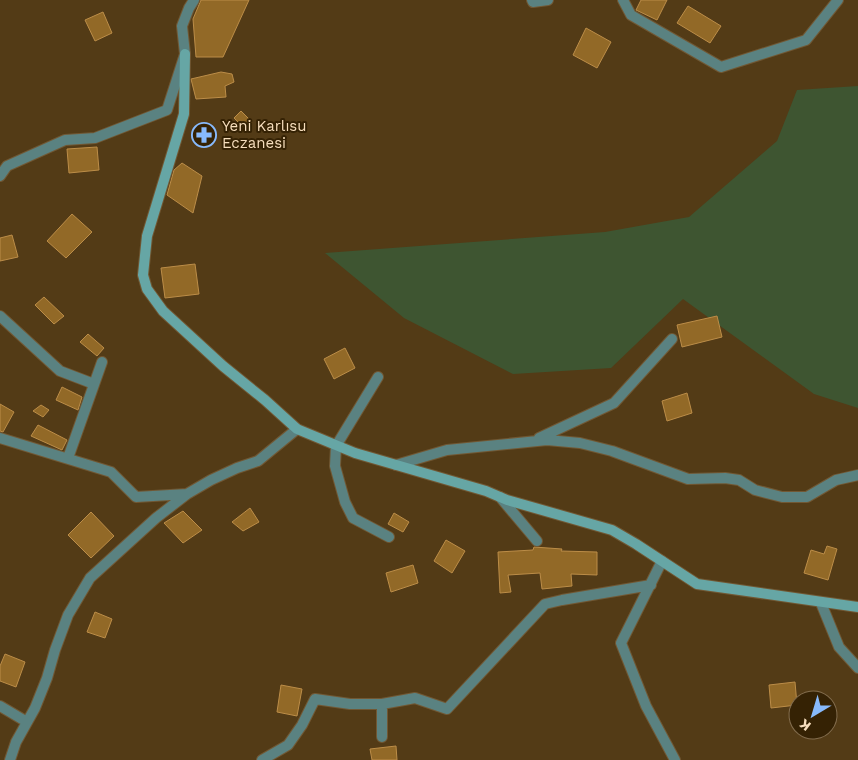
<svg xmlns="http://www.w3.org/2000/svg" width="858" height="760" viewBox="0 0 858 760" font-family="'Work Sans',sans-serif">
	<style>
		.green { fill: #3e5531 }
		.building { fill: #926927; stroke: #bc8d48 }
		.lines { fill: none; stroke-linecap: round; stroke-linejoin: round }
		.street-casing { stroke: #715834; stroke-width: 12 }
		.secondary-casing { stroke: #715834; stroke-width: 12 }
		.street { stroke: #5a8281; stroke-width: 10 }
		.secondary { stroke: #66a6a5; stroke-width: 10 }
		.labels { text-anchor: middle; stroke-width: 4; stroke-linejoin: round; paint-order: stroke }
		.poi-label { font-size: 15px; fill: #f7debd; stroke: #352204; text-anchor: start }
	</style>
	<rect width="100%" height="100%" fill="#533b16"/>
	<!-- green -->
	<path class="green" d="M858 86V408L814 394 683 299 611 368 513 374 404 318 325 253 605 232 689 217 777 141 797 90Z"/>
	<!-- building -->
	<path class="building" d="M201 0H249L223 57H196L193 19Z
		M641 0H667L657 20 636 10Z
		M688 6 721 26 710 43 677 23Z
		M103 12 112 33 95 41 85 20Z
		M586 28 611 42 597 68 573 55Z
		M221 72 232 74 234 82 225 86 226 97 196 99 191 79Z
		M241 111 252 122 245 129 234 118Z
		M97 147 99 170 69 173 67 149Z
		M182 163 202 176 193 213 167 195 174 170Z
		M72 214 92 232 66 258 47 241Z
		M12 235 18 257 0 261V238Z
		M195 264 199 294 165 298 161 268Z
		M44 297 64 316 54 324 35 305Z
		M717 316 722 337 682 347 677 325Z
		M88 334 104 348 97 356 80 342Z
		M345 348 355 368 334 379 324 359Z
		M62 387 82 397 78 410 56 400Z
		M687 393 692 413 667 421 662 401Z
		M0 404 14 412 3 432 0 431Z
		M41 405 49 410 43 417 33 411Z
		M38 425 67 440 62 450 31 436Z
		M250 508 259 522 243 531 232 522Z
		M183 511 202 530 183 543 164 523Z
		M91 512 114 536 91 558 68 535Z
		M394 513 409 522 403 532 388 524Z
		M446 540 465 551 452 573 434 561Z
		M827 546 837 549 828 580 804 573 811 550 824 554Z
		M534 547 562 549 561 551 597 552V575L571 574 572 586 542 589 540 573 508 575 511 592 500 593 498 552 533 550Z
		M413 565 418 583 391 592 386 573Z
		M95 612 112 619 105 638 87 632Z
		M5 654 25 662 16 687 0 681V666Z
		M795 682 797 705 771 708 769 685Z
		M281 685 302 689 297 716 277 712Z
		M396 746 397 760H372L370 749Z"/>
	<g class="lines">
		<defs>
			<path id="street" d="M532 0 533 2 548 0
				M623 0 631 15 721 67 806 40 838 0
				M0 176 7 166 65 140 95 138 167 110 185 54 182 26 189 8 194 0
				M0 316 60 371 94 384
				M378 377 336 446 335 466 345 502 353 518 389 537
				M0 438 111 472 136 497 187 494
				M539 438 614 403 672 339
				M68 458 102 362
				M396 465 447 450 547 440 580 443 612 451 688 479 725 478 739 480 755 490 782 497H807L836 480 858 475
				M500 497 537 541
				M662 561 621 643 646 706 675 760
				M821 603 839 647 858 668
				M382 704V737
				M0 706 27 722
				M10 760 16 742 35 708 47 678 55 650 68 615 90 578 156 518 187 494 211 480 237 468 258 461 297 429
				M262 760 288 745 302 725 315 699 350 704H382L415 698 447 709 545 604 562 600 651 585"/>
			<path id="secondary" d="M185 54 184 114 147 236 143 275 147 289 163 311 223 366 265 400 297 429 355 453 486 491 507 500 612 530 636 544 697 584 858 607"/>
		</defs>
		<!-- street casing -->
		<use href="#street" class="street-casing"/>
		<!-- secondary casing -->
		<use href="#secondary" class="secondary-casing"/>
		<!-- street -->
		<use href="#street" class="street"/>
		<!-- secondary -->
		<use href="#secondary" class="secondary"/>
	</g>
	<!-- icons -->
	<defs>
		<symbol id="pharmacy-ring" viewBox="-11 -11 22 22"><circle r="9.5" fill="#352204" stroke="#88bafc" stroke-width="1.5"/><path d="M-2-6h4v4h4v4h-4v4h-4v-4h-4v-4h4Z" fill="#88bafc"/></symbol>
	</defs>
	<g fill-rule="evenodd">
		<use href="#pharmacy-ring" x="190" y="121" width="28" height="28"/>
	</g>
	<g class="labels">
		<!-- poi labels -->
		<g class="poi-label">
			<text x="222" y="131">Yeni Karlısu<tspan x="222" dy="17">Eczanesi</tspan></text>
		</g>
	</g>
	<!-- north arrow -->
	<g transform="translate(813 715) rotate(218)"><circle r="24" fill="#352204" stroke="#836d4e"/>
	<path d="M0-4L9 19L0 12L-9 19Z" fill="#88bafc"/>
	<text y="-8" font-size="14" font-weight="bold" text-anchor="middle" fill="#f7debd">K</text>
	</g>
</svg>
